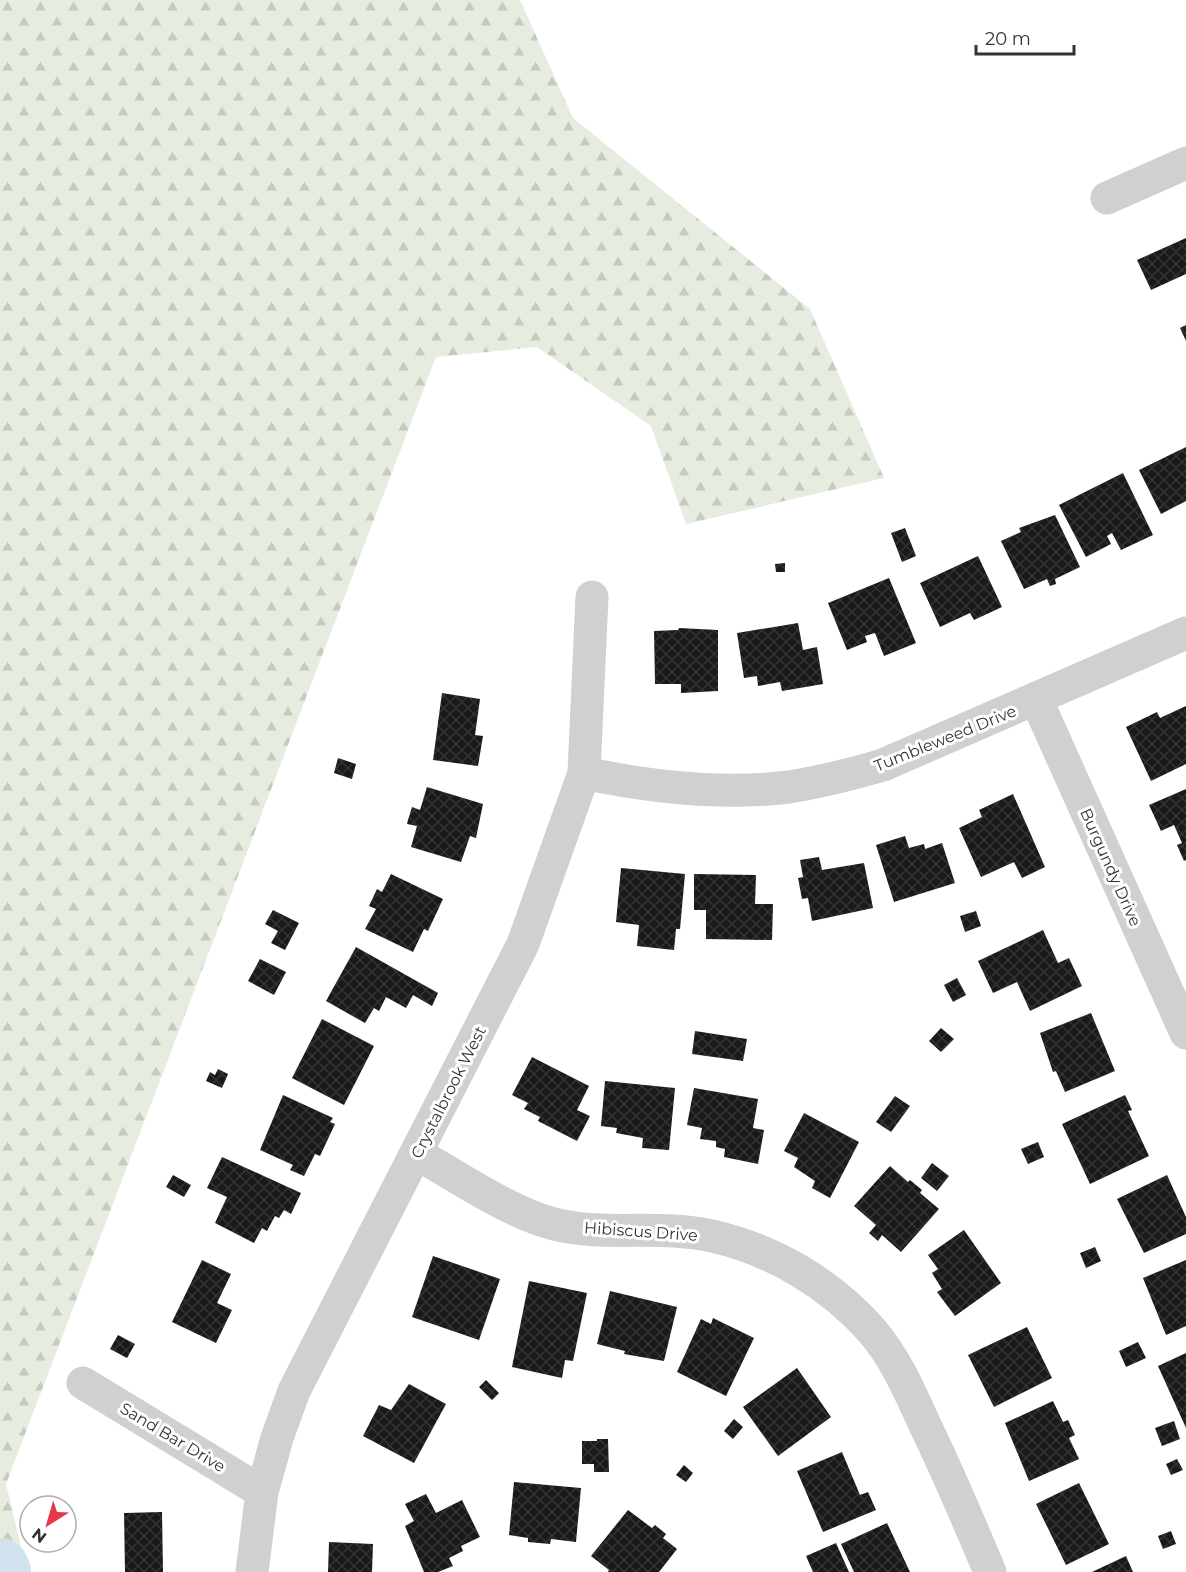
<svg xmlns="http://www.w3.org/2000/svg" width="1186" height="1572" viewBox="0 0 1186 1572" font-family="Montserrat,sans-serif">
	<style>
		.forest { fill: url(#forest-firs) }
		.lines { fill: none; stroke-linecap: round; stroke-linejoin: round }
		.river { stroke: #cfe2ee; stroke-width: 58 }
		.building { fill: url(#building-cross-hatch) }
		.street { stroke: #d0d0d0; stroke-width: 33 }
		.labels { text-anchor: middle; stroke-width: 6; stroke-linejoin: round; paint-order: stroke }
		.street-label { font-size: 16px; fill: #333; stroke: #fff }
	</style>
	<defs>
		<pattern id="forest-firs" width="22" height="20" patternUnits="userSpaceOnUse" patternTransform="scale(1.5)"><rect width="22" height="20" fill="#e6ecdf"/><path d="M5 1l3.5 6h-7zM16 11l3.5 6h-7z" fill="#c6cbc0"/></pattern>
		<pattern id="building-cross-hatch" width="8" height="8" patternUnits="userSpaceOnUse" patternTransform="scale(1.5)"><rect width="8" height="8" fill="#1a1a1a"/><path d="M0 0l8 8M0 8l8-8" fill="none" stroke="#333"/></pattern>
	</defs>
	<rect width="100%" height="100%" fill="#fff"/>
	<!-- forest -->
	<path class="forest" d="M0 0H520L573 118 810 309 884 478 686 524 651 426 537 347 436 357 6 1484 27 1572H0Z"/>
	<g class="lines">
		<!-- river -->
		<path class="river" d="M0 1567 2 1572"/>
	</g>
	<!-- building -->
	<path class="building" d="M1186 238V274L1151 290 1137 260Z
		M1186 325V341L1180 328Z
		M1186 447V501L1161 514 1139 470Z
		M1123 473 1153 535 1121 550 1112 533 1107 536 1111 544 1086 557 1059 505Z
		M1055 515 1080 567 1055 579 1056 584 1050 586 1047 579 1024 589 1001 541 1021 532 1019 528Z
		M905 528 916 556 902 562 891 533Z
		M978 556 1002 607 974 620 970 613 940 627 920 583Z
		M785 563V572H776L775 564Z
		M889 578 916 643 884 656 875 633 865 636 867 642 847 650 828 603Z
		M798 623 803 650 817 647 823 684 782 691 780 682 758 686 757 676 744 678 737 633Z
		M679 628 718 630V691L681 693V684H655L654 631 678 630Z
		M442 693 480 699 475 735 483 736 478 766 433 760Z
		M1186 706V764L1151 781 1126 727 1157 712 1160 718Z
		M338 758 356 764 352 779 334 773Z
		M427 787 483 804 476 838 470 836 461 862 411 847 417 826 407 824 408 820 412 807 420 810Z
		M1186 789V860L1184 861 1177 845 1182 843 1174 825 1161 831 1149 805Z
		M1013 794 1045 867 1022 878 1014 862 981 877 959 828 982 817 979 810Z
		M905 836 909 848 924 844 925 849 942 843 955 883 894 902 876 845Z
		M819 857 822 870 864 863 873 908 812 921 808 898 802 899 798 878 803 877 800 860Z
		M621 868 685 874 680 929H676L674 950 637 946 639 925 616 922Z
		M391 874 443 899 428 931 424 929 413 952 365 929 376 909 369 906 377 889 382 892Z
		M694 874 756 875 755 904H773L772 940 706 939V910H694Z
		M273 910 299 923 285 950 271 943 278 931 265 924Z
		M976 911 981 926 965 932 960 916Z
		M1043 930 1058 963 1069 958 1082 986 1030 1011 1017 982 993 993 978 961Z
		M356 947 438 993 432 1006 413 995 406 1008 386 997 379 1011 374 1008 365 1023 326 1001Z
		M260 959 286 972 274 995 248 981Z
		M957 978 966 995 953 1002 944 985Z
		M1091 1013 1115 1071 1065 1092 1056 1071 1053 1072 1040 1033Z
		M322 1019 374 1046 344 1105 292 1078Z
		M941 1028 954 1039 941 1052 929 1041Z
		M695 1031 747 1039 743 1061 692 1054Z
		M532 1057 589 1086 577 1110 590 1116 577 1141 538 1121 540 1117 524 1109 528 1103 512 1095Z
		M218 1069 228 1074 222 1088 206 1081 210 1072 215 1075Z
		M605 1081 675 1088 669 1150 642 1148 643 1138 616 1133 617 1128 601 1126Z
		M694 1088 758 1099 753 1128 764 1130 758 1164 724 1157 725 1149 716 1147V1141L700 1139 702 1128 687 1125Z
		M283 1095 333 1118 330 1122 335 1124 320 1156 315 1154 304 1176 290 1170 293 1165 260 1150Z
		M1125 1095 1132 1110 1128 1111 1149 1156 1090 1184 1062 1124Z
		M895 1096 910 1106 891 1132 876 1122Z
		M804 1113 859 1142 830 1198 812 1188 815 1181 794 1167 798 1158 784 1151Z
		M1038 1142 1044 1157 1028 1164 1021 1149Z
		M222 1157 301 1193 291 1214 284 1210 279 1218 275 1216 267 1231 262 1228 254 1243 215 1223 227 1197 207 1188Z
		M932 1163 949 1176 937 1191 921 1178Z
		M890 1166 908 1182 910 1180 922 1190 920 1193 939 1209 901 1252 882 1235 878 1241 869 1233 876 1225 854 1206Z
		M173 1175 191 1185 184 1197 166 1187Z
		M1167 1175 1186 1217V1234L1144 1253 1117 1199Z
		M964 1230 1001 1283 955 1316 937 1292 942 1289 932 1273 938 1269 928 1255Z
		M1095 1247 1101 1261 1086 1268 1080 1253Z
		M433 1256 500 1279 479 1340 412 1317Z
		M202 1260 231 1274 217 1303 232 1310 216 1343 172 1322Z
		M1186 1260V1326L1166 1335 1143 1278Z
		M529 1281 587 1293 573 1361 565 1360 562 1378 512 1367Z
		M610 1291 677 1307 664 1361 624 1354 625 1351 597 1344Z
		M713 1318 754 1338 726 1396 677 1372 701 1319 711 1324Z
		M1027 1327 1052 1378 994 1407 968 1355Z
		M118 1335 135 1344 127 1358 110 1349Z
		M1138 1342 1146 1358 1126 1367 1119 1351Z
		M1186 1353V1428L1158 1366Z
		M797 1368 831 1417 778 1456 743 1407Z
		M486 1380 499 1393 492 1400 479 1387Z
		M409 1384 446 1404 414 1463 363 1436 379 1405 391 1410Z
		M1053 1401 1063 1422 1068 1420 1075 1435 1069 1438 1079 1459 1029 1481 1005 1423Z
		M734 1419 743 1427 733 1439 724 1431Z
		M1174 1421 1180 1439 1162 1446 1155 1428Z
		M597 1439H608L609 1472H594V1464H582V1441H597Z
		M842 1452 860 1495 868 1492 876 1510 823 1532 797 1471Z
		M1177 1459 1183 1470 1171 1475 1166 1464Z
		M684 1465 693 1473 686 1482 676 1475Z
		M514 1482 581 1488 576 1542 551 1539 550 1544 528 1542V1538L509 1535Z
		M1079 1483 1109 1544 1066 1565 1036 1504Z
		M426 1494 436 1513 462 1500 480 1537 461 1546 463 1551 449 1558 453 1566 438 1572H424L405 1526 414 1521 405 1504Z
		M628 1510 652 1528 655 1525 666 1534 663 1538 677 1549 659 1572H608L609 1570 591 1556Z
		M162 1512 163 1572H125L124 1513Z
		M887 1523 910 1572H854L841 1544Z
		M1171 1531 1176 1544 1163 1549 1158 1536Z
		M329 1542 373 1544 372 1572H328Z
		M836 1543 849 1572H813L806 1556Z
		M1126 1556 1133 1572H1092Z"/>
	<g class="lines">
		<!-- street -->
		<path class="street" d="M1107 198 1186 163
			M1037 701 1186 1033
			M584 773C650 787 723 795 789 787 821 782 852 774 883 765L1186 633
			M417 1154C457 1176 510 1213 554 1224 605 1237 660 1224 712 1236 774 1250 831 1284 873 1332 895 1358 910 1392 924 1423 948 1472 969 1522 990 1572
			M83 1383 262 1492
			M252 1572 262 1492 277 1438 294 1391 523 944 584 773 592 597"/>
	</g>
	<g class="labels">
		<!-- street labels -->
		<g class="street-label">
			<text transform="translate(945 738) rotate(-22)" y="6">Tumbleweed Drive</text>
			<text transform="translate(1111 867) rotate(66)" y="6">Burgundy Drive</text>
			<text transform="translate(448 1092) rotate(-63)" y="6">Crystalbrook West</text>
			<text transform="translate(641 1231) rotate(4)" y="6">Hibiscus Drive</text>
			<text transform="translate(173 1437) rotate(31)" y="6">Sand Bar Drive</text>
		</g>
	</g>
	<!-- north arrow -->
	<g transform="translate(48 1524) rotate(217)"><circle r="28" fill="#ffffff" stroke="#adadad" stroke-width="1.5"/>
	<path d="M0-4.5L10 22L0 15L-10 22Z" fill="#e63946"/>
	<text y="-9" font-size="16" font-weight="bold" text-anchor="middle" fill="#333333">N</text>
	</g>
	<!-- scale -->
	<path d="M976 45v9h98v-9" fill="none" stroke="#333333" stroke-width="3"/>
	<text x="985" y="45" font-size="18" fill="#333333" stroke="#ffffff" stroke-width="4.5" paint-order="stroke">20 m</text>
</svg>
